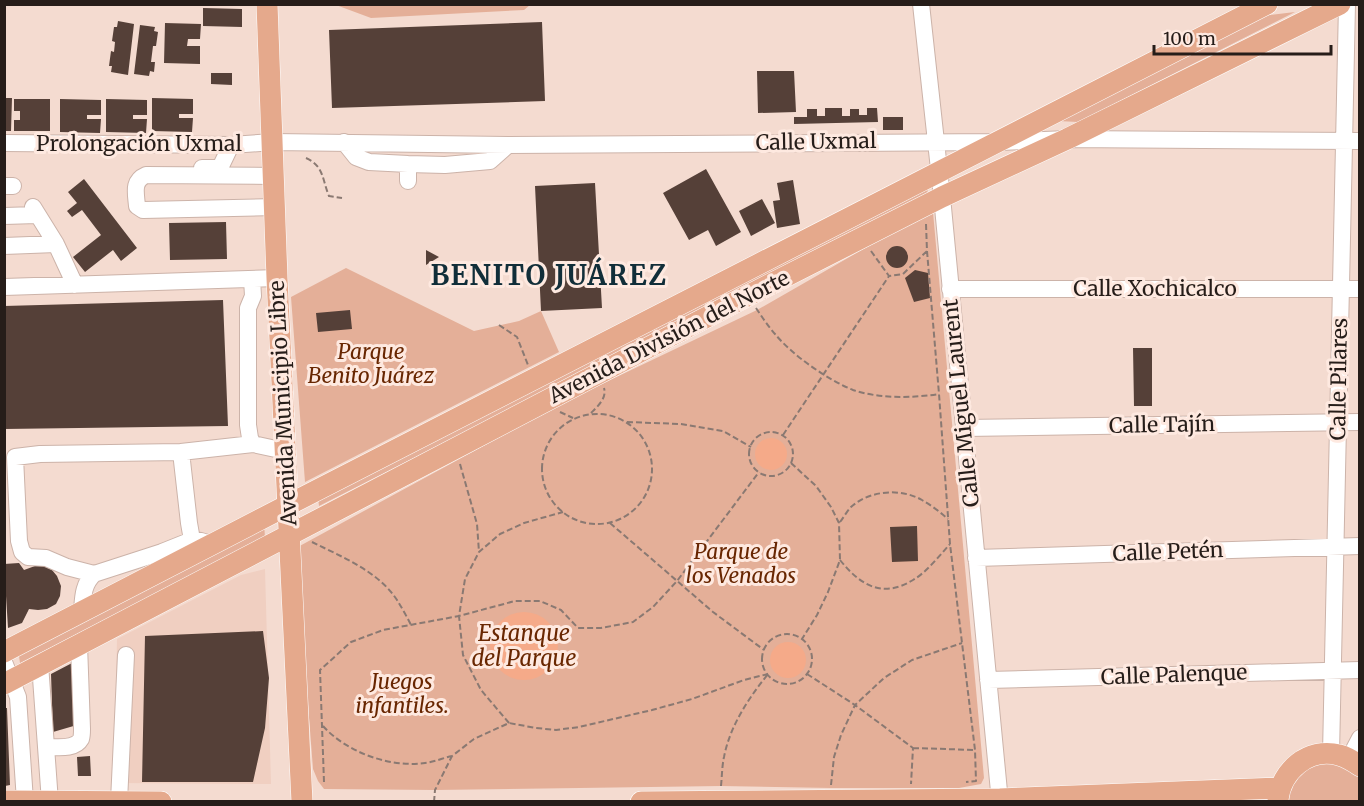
<svg xmlns="http://www.w3.org/2000/svg" width="1364" height="806" viewBox="0 0 1364 806" font-family="Merriweather,serif">
	<style>
		.built { fill: #f0cfc1 }
		.green { fill: #e4af98 }
		.water { fill: #f5aa89 }
		.building { fill: #554038 }
		.lines { fill: none; stroke-linecap: round; stroke-linejoin: round }
		.minor-casing { stroke: #ccb3a9; stroke-width: 18 }
		.major-casing { stroke: #fff; stroke-width: 22 }
		.path { stroke: #8a7972; stroke-width: 2; stroke-dasharray: 6 3; stroke-linecap: butt }
		.minor { stroke: #fff; stroke-width: 16 }
		.major { stroke: #e5a98c; stroke-width: 21 }
		.labels { text-anchor: middle; stroke-width: 6; stroke-linejoin: round; paint-order: stroke }
		.street-label { font-size: 21px; fill: #261d19; stroke: #fee9e0 }
		.park-label { font-size: 21px; font-style: italic; fill: #682601; stroke: #fee9e0 }
		.water-label { font-size: 22px; font-style: italic; fill: #692701; stroke: #fee9e0 }
		.district-label { font-size: 27px; font-weight: bold; letter-spacing: 1.5px; fill: #112e39; stroke: #fee9e0 }
	</style>
	<rect width="100%" height="100%" fill="#f4dbd0"/>
	<!-- built -->
	<path class="built" d="M265 569 271 784 114 783 117 639 241 575Z"/>
	<!-- green -->
	<path class="green" d="M336 5H530L524 10 371 18Z
		M1295 12 1078 122 1058 121 1262 16Z
		M928 184 927 197 319 506 318 498Z
		M933 212 984 778 981 784 959 788H831L721 786 435 790 324 789 318 781 313 769 296 548 564 402 757 310 867 247Z
		M346 268 474 331 519 321 541 311 559 352 305 482 291 297Z
		M264 522 265 538 20 663 18 649Z
		M1327 762 1352 770 1359 778V801L1288 802C1289 777 1305 766 1327 762Z"/>
	<!-- water -->
	<path class="water" d="M755 454a16 16 0 1 1 32 0a16 16 0 1 1-32 0Z
		M490 646a34 34 0 1 1 68 0a34 34 0 1 1-68 0Z
		M770 660a18 18 0 1 1 36 0a18 18 0 1 1-36 0Z"/>
	<!-- building -->
	<path class="building" d="M203 8 242 9V27L203 26Z
		M118 21 134 24 128 75 111 72 112 66H109L111 51 114 52 115 42 112 41 114 27H117Z
		M542 22 545 101 332 108 329 30Z
		M165 23 201 24 200 39H188L187 46H200V64L164 63Z
		M140 25 155 27 154 31 158 32 156 46H153L151 62H155L154 72 150 71 149 76 134 74Z
		M757 71H794L796 112 758 113Z
		M211 73H232V85L211 84Z
		M4 98H12L11 131H4Z
		M152 98 193 99V114H179V118H193L192 132 152 131Z
		M14 99H50V131H14V120H20V111H14Z
		M60 99 101 100V115H87V119H101L100 133 60 132Z
		M106 99 147 100V115H133V119H147L146 133 106 132Z
		M825 108H842V116H850V109H859V115H867V108H877L878 122 794 124V117H807V109H817V116H825Z
		M883 117H903V130H883Z
		M706 169 741 232 716 246 708 230 689 240 663 193Z
		M84 179 137 248 121 261 113 250 85 272 73 257 101 235 82 210 72 217 67 211 77 203 68 192Z
		M793 180 800 224 777 228 773 201 780 200 777 183Z
		M595 183 602 308 541 311 535 186Z
		M762 199 775 223 751 236 739 211Z
		M226 222 227 259 170 260 169 223Z
		M886 257a11 11 0 1 1 22 0a11 11 0 1 1-22 0Z
		M426 250 439 257 426 265Z
		M915 270 928 273 930 298 914 302 905 278Z
		M223 300 228 426 4 429V306Z
		M350 310 352 329 318 332 316 313Z
		M1133 348H1152V406H1134Z
		M917 526 918 561 892 562 890 527Z
		M19 563 24 570 35 566H44L52 570 57 576 61 586 60 596 56 604 47 609 38 610 29 609 22 623 8 628 4 564Z
		M263 631 269 678 265 728 253 782H142L145 636Z
		M74 662 77 725 53 732 51 674Z
		M5 708H7L10 785 5 786Z
		M90 756 91 776H78L77 757Z"/>
	<g class="lines">
		<defs>
			<path id="minor" d="M921 4 942 197 1000 802
				M344 142 356 157 369 162 408 164 445 165 490 161 508 145
				M4 143 231 145 273 142 508 145 1000 142 1067 139 1360 141
				M202 168H220L231 145
				M274 176 146 175C132 181 136 193 137 206L143 210 275 207
				M408 181V164
				M4 186H13
				M33 207 56 244 75 285
				M4 216 37 215
				M4 246 56 244
				M252 279 253 296 248 308V425L250 438 253 444
				M4 287 277 278
				M950 289H1360
				M964 428 1360 422
				M181 452 253 444 285 451
				M192 540 189 523 181 452 40 454 15 457 19 541 22 552 28 557 46 558 67 567 94 574 162 552 192 540 201 541 211 544
				M976 558 1360 546
				M82 611C83 597 83 584 94 574
				M4 662 18 697 25 801
				M40 664 50 802
				M988 680 1360 670
				M47 747C57 747 75 750 81 739 82 736 82 733 82 729L79 644
				M1331 754 1347 4
				M1349 759 1360 738
				M119 801 126 655"/>
			<path id="major" d="M267 4 277 278 302 802
				M4 652 288 505 1267 4
				M4 684 749 295 942 197 1067 139 1340 4
				M1278 800C1281 771 1308 747 1339 755 1347 757 1353 761 1360 766
				M4 801 161 802
				M641 802 1000 799 1280 788"/>
		</defs>
		<!-- minor casing -->
		<use href="#minor" class="minor-casing"/>
		<!-- major casing -->
		<use href="#major" class="major-casing"/>
		<!-- path -->
		<path class="path" d="M306 158C324 166 322 179 329 196L342 198
			M926 224 927 251 939 394 950 544 975 750 976 781 966 782
			M871 251 889 276 903 274 927 251
			M756 308C762 317 768 326 775 334 792 355 828 380 853 390 880 399 912 398 939 394
			M499 325 517 337 528 365
			M560 412 573 418
			M591 413C598 406 607 398 604 388
			M542 469a55 55 0 1 1 110 0a55 55 0 1 1-110 0Z
			M627 422 681 424 723 431 751 447
			M749 454a22 22 0 1 1 44 0a22 22 0 1 1-44 0Z
			M783 435 889 276
			M791 463 816 486 831 507 839 523 840 560 828 592 817 615 802 639
			M460 464 477 524 479 552
			M840 522C844 517 847 511 851 507 870 490 901 488 922 500 931 505 940 512 948 519
			M610 523 713 612 764 650
			M312 542C342 557 378 571 397 600 402 608 407 617 411 625
			M840 560C860 585 882 599 913 580 927 572 939 556 950 544
			M762 659a25 25 0 1 1 50 0a25 25 0 1 1-50 0Z
			M807 674 855 705 913 748 911 784
			M509 723 481 690 463 655 459 616 465 579 479 552 500 534 524 523 563 512
			M323 726C346 752 390 768 425 763 434 762 443 758 452 756
			M913 748 975 750
			M324 782 320 670 351 642 383 630 459 616 515 601H540L561 610 578 628H601L633 622 653 607 677 581 759 472
			M831 785 834 757 841 735 855 705 884 678 912 660 962 643
			M721 786C722 776 722 766 724 757 730 726 748 699 768 674
			M434 802 435 790 452 756 474 739 509 723 536 728 556 730 579 727 652 710 692 699 744 680 768 674"/>
		<!-- minor -->
		<use href="#minor" class="minor"/>
		<!-- major -->
		<use href="#major" class="major"/>
	</g>
	<g class="labels">
		<!-- street labels -->
		<g class="street-label">
			<text transform="translate(816 142) rotate(-1)" y="7">Calle Uxmal</text>
			<text x="139" y="151">Prolongación Uxmal</text>
			<text x="1155" y="296">Calle Xochicalco</text>
			<text transform="translate(669 337) rotate(-27)" y="7">Avenida División del Norte</text>
			<text transform="translate(1339 379) rotate(-89)" y="7">Calle Pilares</text>
			<text transform="translate(283 403) rotate(-93)" y="7">Avenida Municipio Libre</text>
			<text transform="translate(961 403) rotate(-96)" y="7">Calle Miguel Laurent</text>
			<text transform="translate(1162 425) rotate(-1)" y="7">Calle Tajín</text>
			<text transform="translate(1168 552) rotate(-2)" y="7">Calle Petén</text>
			<text transform="translate(1174 675) rotate(-2)" y="7">Calle Palenque</text>
		</g>
		<!-- park labels -->
		<g class="park-label">
			<text x="371" y="359">Parque<tspan x="371" dy="24">Benito Juárez</tspan></text>
			<text x="741" y="559">Parque de<tspan x="741" dy="24">los Venados</tspan></text>
			<text x="402" y="689">Juegos<tspan x="402" dy="24">infantiles.</tspan></text>
		</g>
		<!-- water labels -->
		<g class="water-label">
			<text x="524" y="641">Estanque<tspan x="524" dy="25">del Parque</tspan></text>
		</g>
		<!-- district labels -->
		<g class="district-label">
			<text x="549" y="285">BENITO JUÁREZ</text>
		</g>
	</g>
	<!-- border -->
	<rect width="1364" height="806" fill="none" stroke="#261d19" stroke-width="12"/>
	<!-- scale -->
	<path d="M1154 45v9h177v-9" fill="none" stroke="#261d19" stroke-width="3"/>
	<text x="1163" y="45" font-size="18" fill="#261d19" stroke="#fee9e0" stroke-width="4.5" paint-order="stroke">100 m</text>
</svg>
